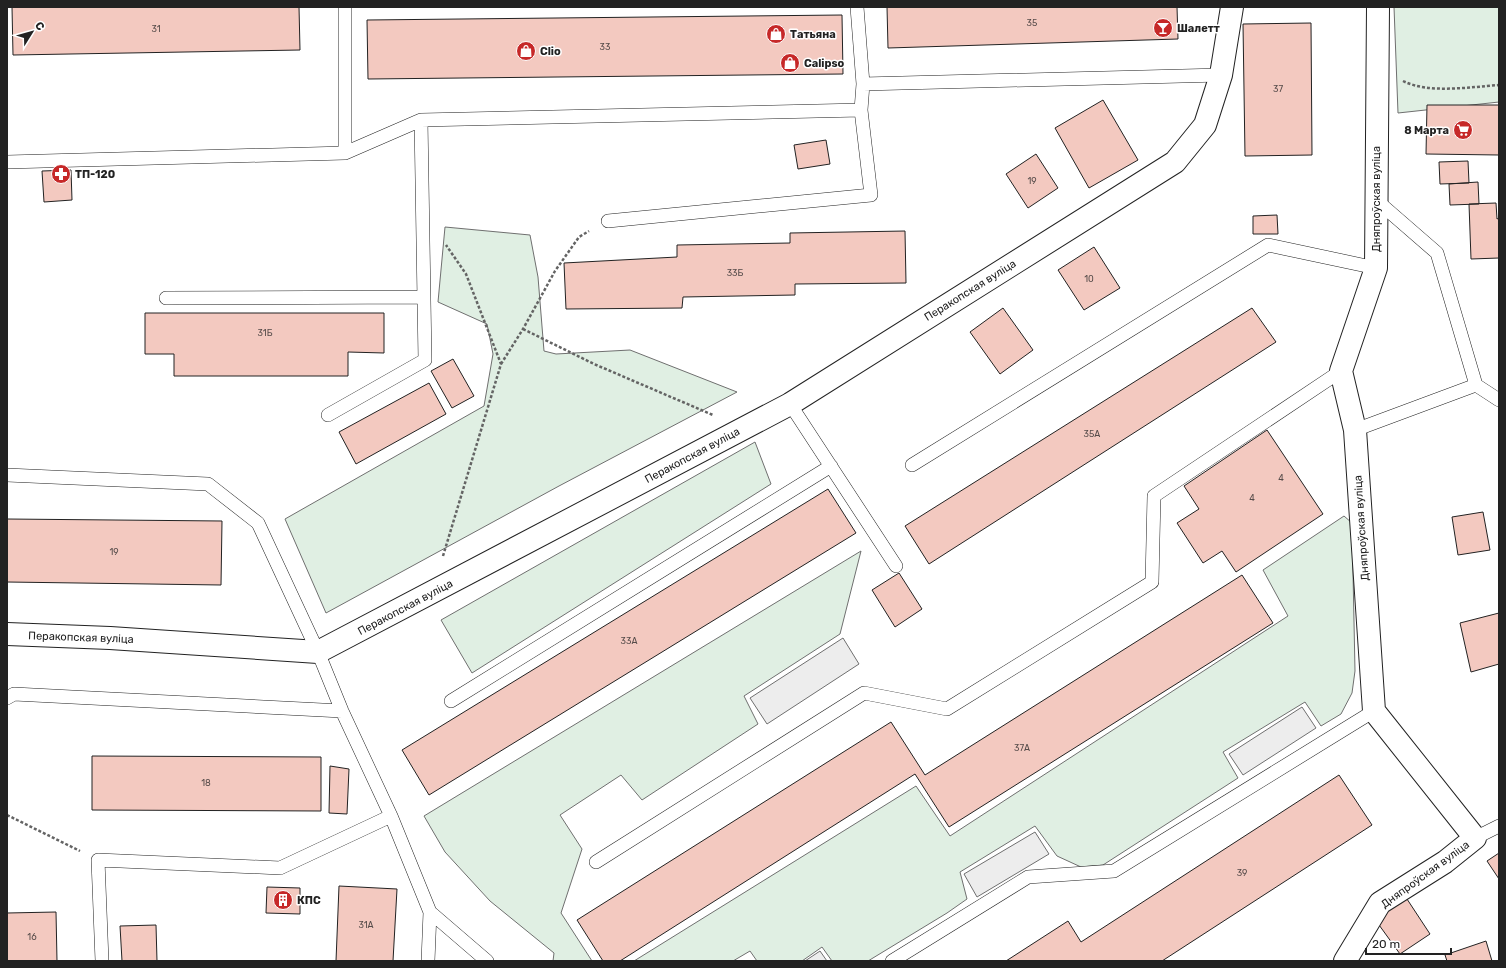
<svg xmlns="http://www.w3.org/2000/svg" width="1506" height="968" viewBox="0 0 1506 968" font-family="Rubik,sans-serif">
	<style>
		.green { fill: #e0efe3; stroke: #6f6f6f }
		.parking { fill: #ededed; stroke: #6f6f6f }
		.building { fill: #f3c9c0; stroke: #222 }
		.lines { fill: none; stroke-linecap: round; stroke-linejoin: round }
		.service-casing { stroke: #222; stroke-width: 14 }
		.minor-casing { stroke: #222; stroke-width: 24 }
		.path { stroke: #646464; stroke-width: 2.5; stroke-dasharray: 3 2; stroke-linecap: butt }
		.service { stroke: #fff; stroke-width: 13 }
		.minor { stroke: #fff; stroke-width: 22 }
		.labels { text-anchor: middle; stroke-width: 3; stroke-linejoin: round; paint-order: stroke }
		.number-label { font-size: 9px; fill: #564c4a }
		.poi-label { font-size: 11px; font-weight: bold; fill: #222; stroke: #fff; text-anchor: start }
		.street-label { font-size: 11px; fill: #222; stroke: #fff }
	</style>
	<rect width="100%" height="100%" fill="#fff"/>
	<!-- green -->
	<path class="green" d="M1394 7H1499V102L1398 113Z
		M445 227 530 235 538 277 544 351 556 354 630 350 737 392 559 486 326 613 285 519 484 406 493 354 487 324 438 302Z
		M755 442 771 484 472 673 441 620Z
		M1344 516 1352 523 1355 671 1352 693 1341 714 1321 726 1305 702 1223 752 1238 778 1103 865 1081 867 1057 856 1035 826 960 872 967 899 947 913 868 961H832L822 947 802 961H757L750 951 733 961H634L916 786 950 836 1288 616 1263 570Z
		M861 551 840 634 744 696 758 724 642 800 621 775 560 815 582 849 561 913 592 961H553L554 953 490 901 445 852 424 816Z"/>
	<!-- parking -->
	<path class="parking" d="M843 638 859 664 767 724 750 698Z
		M1302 707 1316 728 1243 775 1229 754Z
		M1035 832 1049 854 977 897 964 874Z
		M820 951 827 961H805Z"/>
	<!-- building -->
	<path class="building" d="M12 7H299L300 50 13 55Z
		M887 7H1177L1178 39 888 48Z
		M842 15 843 74 368 79 367 20Z
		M1311 23 1312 155 1245 156 1243 24Z
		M1103 100 1138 160 1089 188 1055 128Z
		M1427 105H1499V155L1426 154Z
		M826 140 830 164 798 169 794 145Z
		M1036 154 1058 188 1028 208 1006 174Z
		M1468 161 1469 183 1440 184 1439 162Z
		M71 170 72 200 44 202 42 171Z
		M1478 182 1479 204 1450 205 1449 184Z
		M1496 203 1497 219 1499 218V258L1471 259 1469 204Z
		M1277 215 1278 234H1253V216Z
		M905 231 906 283 795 284V295L683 297 682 308 566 309 564 263 677 257V245L790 243V233Z
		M1094 247 1120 288 1084 310 1058 270Z
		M1003 308 1033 350 1000 374 970 332Z
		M1252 308 1276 342 929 564 905 526Z
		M145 313H384V353L348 352V376H174V354H145Z
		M453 359 474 396 452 408 431 371Z
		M429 383 446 414 356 464 339 432Z
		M1267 430 1323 514 1236 572 1222 551 1203 563 1177 523 1199 509 1184 486Z
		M828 489 856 533 429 795 402 750Z
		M1483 512 1490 550 1458 555 1452 517Z
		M7 519 222 521 221 585 7 582Z
		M899 573 922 609 895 627 872 590Z
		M1242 575 1273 623 949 827 915 774 620 961H603L577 920 891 722 925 775Z
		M1499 613V664L1471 672 1460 623Z
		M92 756 321 757V811L92 810Z
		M330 766 349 769 347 814 329 813Z
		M1339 775 1372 825 1162 961H1006L1068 921 1081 942Z
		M1499 853V879L1487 861Z
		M339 886 397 889 393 961H336Z
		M267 887 300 888V914L266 913Z
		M1405 896 1430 934 1400 954 1374 918Z
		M56 912 57 961H7V913Z
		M156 925 157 961H122L120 926Z
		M1486 941 1492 961H1447L1445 955Z"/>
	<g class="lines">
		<defs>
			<path id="service" d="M345 7V153
				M857 7 863 84 1221 75
				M7 162 345 153 421 120 861 110
				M1376 200 1437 253 1476 385
				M608 221 871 195 861 110 863 84
				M166 298 424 297
				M790 404 896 566
				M328 415 425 360 421 120
				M1355 430 1476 385 1499 400
				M912 465 1268 245 1376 268
				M7 475 208 484 258 523 318 652 342 711 391 816 280 868 98 860 102 961
				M7 698 14 694 342 711
				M451 701 831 466
				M391 816 430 912 428 961
				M1475 838 1499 826
				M596 862 864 693 947 709 1152 582 1154 496 1341 371
				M430 912 487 961
				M892 961 1028 877 1114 871 1374 711"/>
			<path id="minor" d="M7 634 110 638 318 652 790 404 1175 162 1205 125 1221 75 1232 7
				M1345 961 1380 903 1445 862 1475 838 1374 711 1355 430 1341 371 1376 268 1378 7"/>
		</defs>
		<!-- service casing -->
		<use href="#service" class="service-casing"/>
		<!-- minor casing -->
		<use href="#minor" class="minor-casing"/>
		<!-- path -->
		<path class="path" d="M1403 81C1429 94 1470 87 1499 85
			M523 329 594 364 713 415
			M501 364 523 329 555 271 579 237 589 231
			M443 556 501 364 466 274 446 245
			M7 815 80 851"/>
		<!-- service -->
		<use href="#service" class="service"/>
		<!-- minor -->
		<use href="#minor" class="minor"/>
	</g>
	<!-- icons -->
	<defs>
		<symbol id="bar-disc" viewBox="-11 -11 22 22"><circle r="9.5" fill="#c62828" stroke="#fff"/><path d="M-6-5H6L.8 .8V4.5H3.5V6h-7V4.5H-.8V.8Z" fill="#fff"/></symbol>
		<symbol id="shop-disc" viewBox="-11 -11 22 22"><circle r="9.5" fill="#c62828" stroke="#fff"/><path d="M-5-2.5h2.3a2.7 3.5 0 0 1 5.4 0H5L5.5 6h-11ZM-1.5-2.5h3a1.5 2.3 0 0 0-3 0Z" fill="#fff"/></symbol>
		<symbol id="supermarket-disc" viewBox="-11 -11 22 22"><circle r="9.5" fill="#c62828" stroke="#fff"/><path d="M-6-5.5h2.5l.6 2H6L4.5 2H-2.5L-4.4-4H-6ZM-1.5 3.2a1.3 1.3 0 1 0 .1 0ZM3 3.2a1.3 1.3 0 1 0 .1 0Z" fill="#fff"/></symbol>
		<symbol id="pharmacy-disc" viewBox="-11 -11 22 22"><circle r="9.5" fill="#c62828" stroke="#fff"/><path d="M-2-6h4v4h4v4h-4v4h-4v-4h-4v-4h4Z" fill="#fff"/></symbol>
		<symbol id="building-disc" viewBox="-11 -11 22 22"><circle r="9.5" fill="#c62828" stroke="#fff"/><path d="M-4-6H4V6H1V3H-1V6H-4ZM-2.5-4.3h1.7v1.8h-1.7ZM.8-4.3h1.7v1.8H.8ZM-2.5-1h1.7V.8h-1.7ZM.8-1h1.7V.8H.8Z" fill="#fff"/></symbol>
	</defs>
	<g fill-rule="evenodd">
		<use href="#bar-disc" x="1152" y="17" width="22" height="22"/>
		<use href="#shop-disc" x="765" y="23" width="22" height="22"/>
		<use href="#shop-disc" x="515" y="40" width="22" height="22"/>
		<use href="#shop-disc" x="779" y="52" width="22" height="22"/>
		<use href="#supermarket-disc" x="1452" y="119" width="22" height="22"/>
		<use href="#pharmacy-disc" x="50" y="163" width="22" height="22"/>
		<use href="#building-disc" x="272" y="889" width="22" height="22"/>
	</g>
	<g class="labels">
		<!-- number labels -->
		<g class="number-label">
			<text x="1032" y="26">35</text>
			<text x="156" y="32">31</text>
			<text x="605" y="50">33</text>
			<text x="1278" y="92">37</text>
			<text x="1032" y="184">19</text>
			<text x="735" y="276">33Б</text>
			<text x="1089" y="282">10</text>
			<text x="265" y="336">31Б</text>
			<text x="1092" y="437">35А</text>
			<text x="1281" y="481">4</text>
			<text x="1252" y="501">4</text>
			<text x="114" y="555">19</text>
			<text x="629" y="644">33А</text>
			<text x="1022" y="751">37А</text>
			<text x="206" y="786">18</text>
			<text x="1242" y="876">39</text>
			<text x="366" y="928">31А</text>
			<text x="32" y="940">16</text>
		</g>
		<!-- poi labels -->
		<g class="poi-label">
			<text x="1177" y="32">Шалетт</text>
			<text x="790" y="38">Татьяна</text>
			<text x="540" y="55">Clio</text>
			<text x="804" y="67">Calipso</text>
			<text x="1449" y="134" text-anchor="end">8 Марта</text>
			<text x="75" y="178">ТП-120</text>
			<text x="297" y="904">КПС</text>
		</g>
		<!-- street labels -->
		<g class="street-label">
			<text transform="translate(1376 199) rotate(-90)" y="4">Дняпроўская вуліца</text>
			<text transform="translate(970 290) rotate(-32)" y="4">Перакопская вуліца</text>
			<text transform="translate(692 455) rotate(-28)" y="4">Перакопская вуліца</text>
			<text transform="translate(1361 528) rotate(-94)" y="4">Дняпроўская вуліца</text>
			<text transform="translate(405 607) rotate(-28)" y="4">Перакопская вуліца</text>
			<text transform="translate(81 637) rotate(2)" y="4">Перакопская вуліца</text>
			<text transform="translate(1425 874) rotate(-36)" y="4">Дняпроўская вуліца</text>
		</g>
	</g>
	<!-- border -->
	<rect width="1506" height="968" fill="none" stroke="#222222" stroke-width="16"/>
	<!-- north arrow -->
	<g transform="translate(32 32) rotate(53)" stroke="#ffffff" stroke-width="3" paint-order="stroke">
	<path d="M0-3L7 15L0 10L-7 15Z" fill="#222222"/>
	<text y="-6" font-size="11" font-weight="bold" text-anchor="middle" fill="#222222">С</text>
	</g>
	<!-- scale -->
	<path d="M1366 948v6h85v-6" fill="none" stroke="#222222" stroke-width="2"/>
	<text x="1372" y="948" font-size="12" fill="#222222" stroke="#ffffff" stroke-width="3" paint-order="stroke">20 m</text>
</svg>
